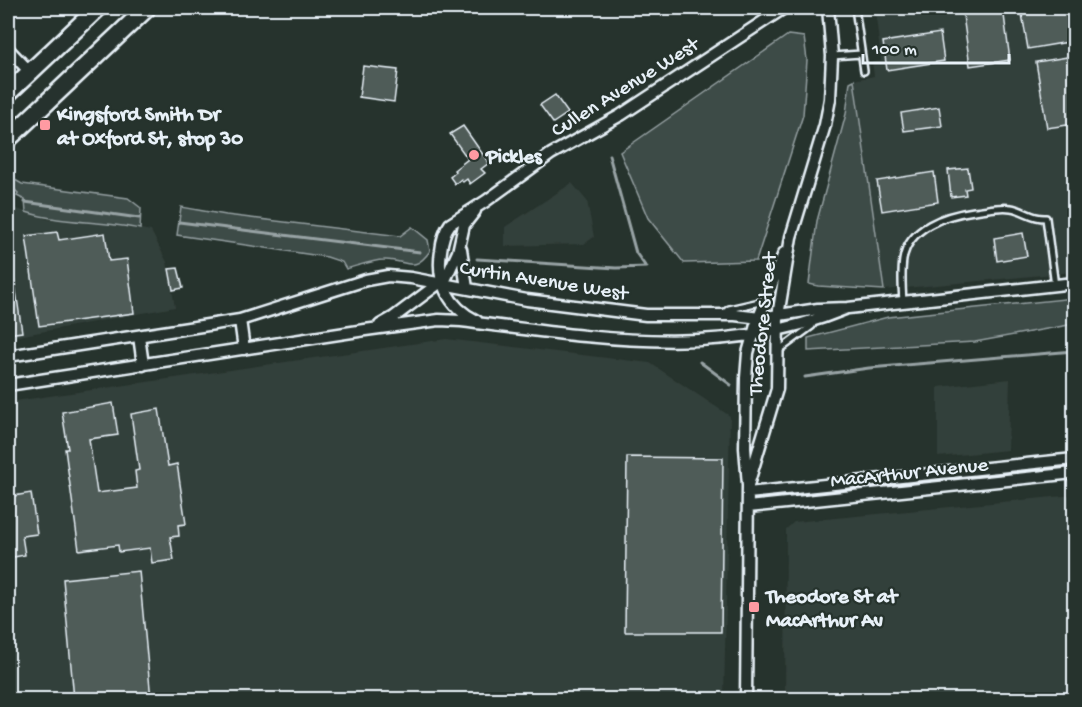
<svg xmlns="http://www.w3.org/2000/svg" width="1082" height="707" viewBox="0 0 1082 707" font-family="'Gochi Hand',sans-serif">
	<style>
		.built { fill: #333f3a }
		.green { fill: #3e4b47; stroke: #939ea0; stroke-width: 1.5 }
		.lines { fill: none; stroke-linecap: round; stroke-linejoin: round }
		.stream { stroke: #98a3a5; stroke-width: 3 }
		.building { fill: #505c59; stroke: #e8f1f8; stroke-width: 1.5 }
		.service-casing { stroke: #e8f1f8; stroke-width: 10 }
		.minor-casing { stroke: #e8f1f8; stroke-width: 15 }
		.trunk-casing { stroke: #e8f1f8; stroke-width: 21 }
		.service { stroke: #26332d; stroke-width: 5 }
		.minor { stroke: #26332d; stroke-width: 10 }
		.trunk { stroke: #26332d; stroke-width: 16 }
		.poi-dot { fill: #ff9aa2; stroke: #26332d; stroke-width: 2 }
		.labels { text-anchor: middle; stroke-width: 4.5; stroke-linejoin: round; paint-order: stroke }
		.street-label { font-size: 21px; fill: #e8f1f8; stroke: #26332d }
		.poi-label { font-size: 21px; font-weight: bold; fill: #e8f1f8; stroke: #26332d; text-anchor: start }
	</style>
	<rect width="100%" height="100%" fill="#26332d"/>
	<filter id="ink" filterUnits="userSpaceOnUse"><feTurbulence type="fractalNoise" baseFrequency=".0167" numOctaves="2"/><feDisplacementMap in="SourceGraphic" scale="12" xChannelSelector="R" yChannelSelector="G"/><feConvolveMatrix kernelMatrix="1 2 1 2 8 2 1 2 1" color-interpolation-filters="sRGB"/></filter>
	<g filter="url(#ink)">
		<!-- built -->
		<path class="built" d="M875 8H1074V272L884 290 854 80 874 76 872 62 881 61Z
			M572 183 587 201 594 237 584 244 505 246V227Z
			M8 206 47 219 122 225 151 231 167 262 175 307 8 338Z
			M446 339 650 363 730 416 724 699H8V402Z
			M1010 379 1008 450 938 457V387Z
			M1074 495V699H785L786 529 794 522Z"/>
		<!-- green -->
		<path class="green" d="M788 35 804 37 807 60 803 115 756 261 684 263 648 218 620 152Z
			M854 80 884 290 818 286 809 284 817 221 846 114 850 82Z
			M8 176 22 184 128 198 141 208 140 229C102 220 63 224 26 212L25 200 17 196 18 193 8 183Z
			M181 207 226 215 400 236 412 227 428 240 430 251C413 275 406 259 384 260 372 260 358 266 346 269L342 262 327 257 177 235Z
			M1074 298V324L975 342 808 351V338L888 317Z"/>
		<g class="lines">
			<!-- stream -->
			<path class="stream" d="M609 155 636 253 646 267
				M25 202 139 218
				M179 222 420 252
				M477 259 616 268 647 267
				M700 362 731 385
				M805 377 869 368 1074 351"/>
		</g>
		<!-- building -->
		<path class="building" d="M962 8H1003L1010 60 970 66Z
			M1021 8H1074V41L1028 49Z
			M940 33 944 61 887 70 883 42Z
			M1074 56V124L1047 128 1036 62Z
			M363 66 398 70 394 102 359 97Z
			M555 95 568 113 553 123 540 105Z
			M939 107 942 126 904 131 901 113Z
			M463 126 489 163 481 169 485 173 470 184 467 179 463 182 461 179 455 184 450 177 456 172 454 170 468 159 450 134Z
			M968 168 971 188 965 189 966 195 951 197 948 170Z
			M934 172 938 202 882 211 877 181Z
			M57 232 59 240 105 233 109 261 127 259 134 313 39 326 26 236Z
			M1023 233 1027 256 997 261 994 238Z
			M8 264H12L22 332 8 334Z
			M178 268 183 288 173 290 169 269Z
			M113 403 118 435 89 439 97 493 137 488 135 471 139 470 131 414 159 409 168 466 177 464 186 524 178 525 179 536 170 537 174 560 152 563 150 548 119 552 118 545 79 550 65 449H68L62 412Z
			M627 457 723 458 721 632H625Z
			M31 493 37 534 22 536 25 555 8 558V497Z
			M139 571 151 699H74L63 579Z"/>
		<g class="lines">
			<defs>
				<path id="service" d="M855 8 864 71
					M832 56 861 54
					M903 302C902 288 901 274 903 260 908 227 946 215 974 211 986 210 999 206 1011 208 1024 210 1032 219 1046 218L1055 286
					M723 314 729 309 764 301
					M778 351 812 326 814 321"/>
				<path id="minor" d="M8 49 30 72
					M461 249 467 288
					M240 320 244 349
					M477 321C448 307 436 281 441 251 442 241 444 232 450 224L486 201 551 154 621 115 784 8
					M380 325 394 317 446 278 458 252 464 225 475 211
					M139 336 143 365
					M8 356 240 320 366 280 388 276 411 278 527 300 646 315H735L760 318 818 309 848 308 1074 283
					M8 385 365 330 439 320 461 321C590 337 720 361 845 309
					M748 485 777 389 778 316 791 237 825 125 830 99 832 56 828 8
					M748 493 1074 459
					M748 507 1074 473
					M746 700 748 485 745 448 746 378 748 353 756 325 784 253"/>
				<path id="trunk" d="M8 93 98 8
					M8 139 147 8"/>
			</defs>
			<!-- service casing -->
			<use href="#service" class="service-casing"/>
			<!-- minor casing -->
			<use href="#minor" class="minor-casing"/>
			<!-- trunk casing -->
			<use href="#trunk" class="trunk-casing"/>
			<!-- service -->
			<use href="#service" class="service"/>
			<!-- minor -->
			<use href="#minor" class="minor"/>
			<!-- trunk -->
			<use href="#trunk" class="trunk"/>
		</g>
	</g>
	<!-- markers -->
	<g class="poi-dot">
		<rect x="39" y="119" width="12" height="12" rx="3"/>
		<circle cx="474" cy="155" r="6"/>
		<rect x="748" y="601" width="12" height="12" rx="3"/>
	</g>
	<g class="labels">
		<!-- street labels -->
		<g class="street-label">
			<text transform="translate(624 86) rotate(-32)" y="7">Cullen Avenue West</text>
			<text transform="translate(544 279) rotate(9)" y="7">Curtin Avenue West</text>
			<text transform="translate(761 324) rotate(-84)" y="7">Theodore Street</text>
			<text transform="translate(909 471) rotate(-6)" y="7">MacArthur Avenue</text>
		</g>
		<!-- poi labels -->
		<g class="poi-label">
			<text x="57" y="120">Kingsford Smith Dr<tspan x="57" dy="24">at Oxford St, stop 30</tspan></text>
			<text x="486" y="162">Pickles</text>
			<text x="766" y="602">Theodore St at<tspan x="766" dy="24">MacArthur Av</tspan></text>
		</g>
	</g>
	<!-- margin -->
	<rect width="1082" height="707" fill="none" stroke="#26332d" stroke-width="30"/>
	<rect x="15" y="15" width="1052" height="677" fill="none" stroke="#e8f1f8" stroke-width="2" filter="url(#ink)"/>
	<!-- scale -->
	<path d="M863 54v9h146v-9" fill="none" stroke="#e8f1f8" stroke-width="3"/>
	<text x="872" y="54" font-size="18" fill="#e8f1f8" stroke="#26332d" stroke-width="4.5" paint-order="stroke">100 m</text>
</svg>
